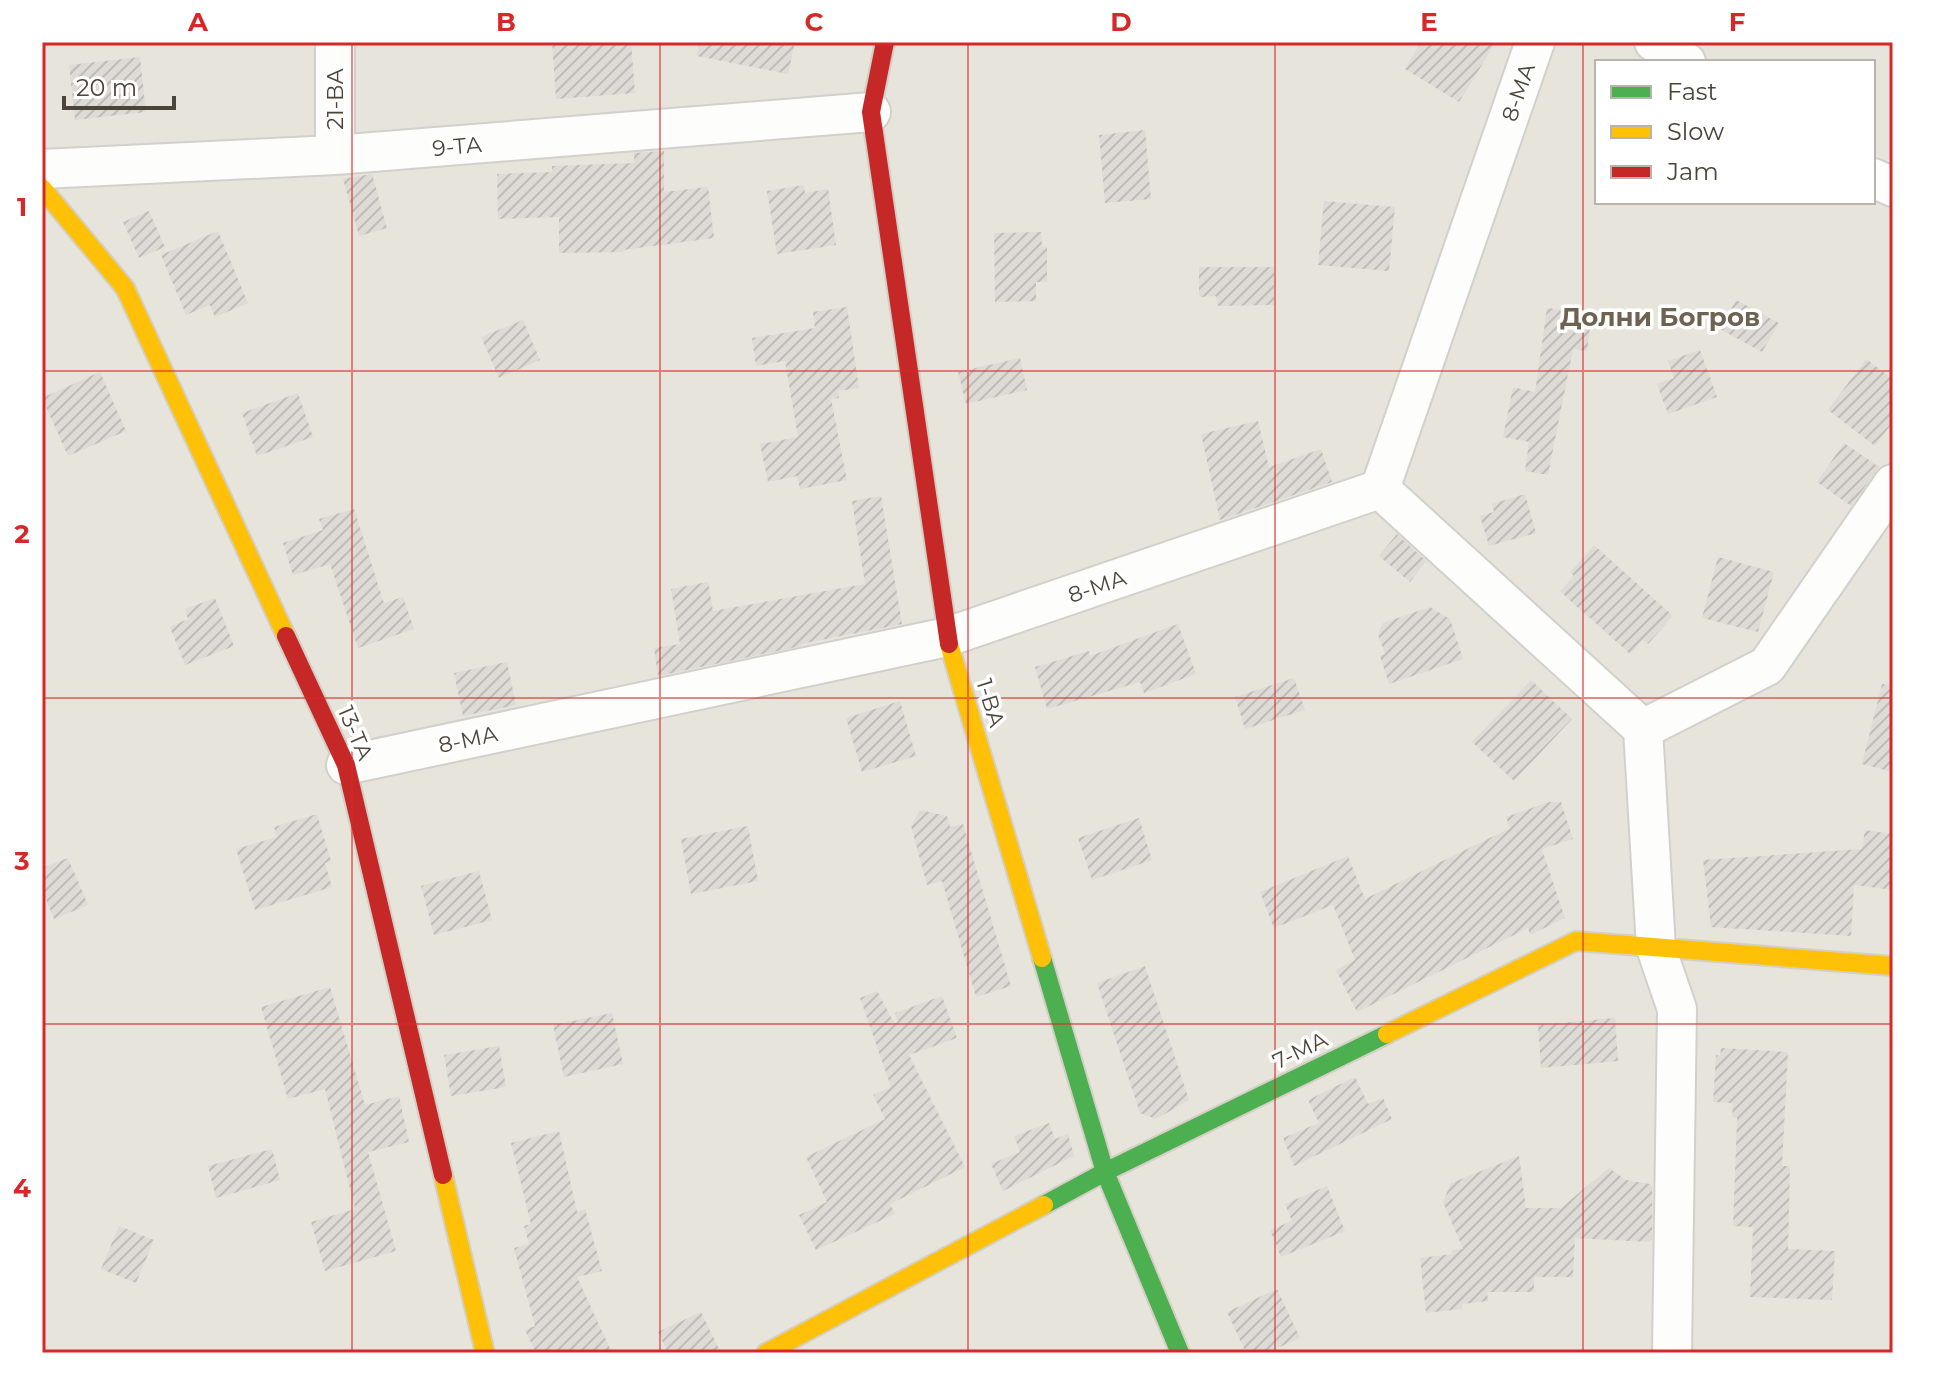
<svg xmlns="http://www.w3.org/2000/svg" width="1935" height="1395" viewBox="0 0 1935 1395" font-family="Montserrat,sans-serif">
	<style>
		.residential { fill: #e7e4dc; fill-rule: evenodd }
		.building { fill: url(#building-hatch) }
		.lines { fill: none; stroke-linecap: round; stroke-linejoin: round }
		.street-casing { stroke: #d2d0cb; stroke-width: 42 }
		.fast-casing { stroke: #d3cfc5; stroke-width: 22 }
		.slow-casing { stroke: #d3cfc5; stroke-width: 22 }
		.jam-casing { stroke: #d3cfc5; stroke-width: 22 }
		.street { stroke: #fdfdfc; stroke-width: 38 }
		.fast { stroke: #4caf50; stroke-width: 18 }
		.slow { stroke: #ffc107; stroke-width: 18 }
		.jam { stroke: #c62828; stroke-width: 18 }
		.grid { fill: none; stroke: #d62828; stroke-width: 2; stroke-opacity: 0.55 }
		.labels { text-anchor: middle; stroke-width: 7; stroke-linejoin: round; paint-order: stroke }
		.street-label { font-size: 22px; fill: #4b4439; stroke: #fff }
		.quarter-label { font-size: 26px; font-weight: bold; fill: #6e6250; stroke: #fff }
		.neatline { fill: none; stroke: #d62828; stroke-width: 3 }
		.grid-label { font-size: 26px; text-anchor: middle; font-weight: bold; fill: #d62828 }
	</style>
	<defs>
		<pattern id="building-hatch" width="6" height="6" patternUnits="userSpaceOnUse" patternTransform="scale(2)"><rect width="6" height="6" fill="#dedbd6"/><path d="M-1 1l2-2M0 6l6-6M5 7l2-2" fill="none" stroke="#c0bdb8"/></pattern>
	</defs>
	<rect width="100%" height="100%" fill="#f4f2ee"/>
	<!-- residential -->
	<path class="residential" d="M42 42H1893V1353H42ZM1597 62H1873V202H1597Z"/>
	<!-- building -->
	<path class="building" d="M552 42H631L635 93 556 99Z
		M699 42H795L788 74 697 56Z
		M1421 42H1496L1459 102 1405 69Z
		M140 57 146 112 75 120 69 65Z
		M1145 130 1151 199 1105 203 1099 135Z
		M664 151V192L708 187 714 238 623 250V252L559 253V217L498 219 497 174 552 172V166L634 163V153Z
		M372 174 387 228 359 236 343 179Z
		M804 185 805 193 828 189 836 245 777 254 767 191Z
		M1324 201 1395 207 1389 271 1318 265Z
		M149 211 165 247 139 258 123 222Z
		M218 231 248 303 215 317 210 305 186 315 161 255Z
		M1041 232 1042 247H1047V282H1036V301L995 302 994 233Z
		M1199 267H1274V305L1218 306 1216 296 1199 297Z
		M1736 300 1779 323 1762 352 1720 329Z
		M847 307 859 388 838 391 839 398 831 399 847 480 800 489 797 476 768 482 760 444 798 437 785 361 756 366 752 338 815 328 813 312Z
		M1547 308 1592 313 1587 351 1573 349 1548 475 1525 471 1529 442 1503 437 1513 387 1535 392Z
		M523 320 540 360 499 378 481 337Z
		M1700 350 1717 397 1668 414 1657 384 1674 378 1668 361Z
		M1020 358 1027 390 966 404 958 372Z
		M1866 359 1893 379V422L1875 446 1828 410Z
		M100 372 126 431 68 456 42 398Z
		M298 393 313 437 257 456 242 413Z
		M1258 421 1269 467 1321 449 1332 482 1220 520 1201 434Z
		M1844 443 1879 467 1851 506 1817 482Z
		M1525 494 1536 533 1489 546 1480 516 1494 512 1492 504Z
		M881 496 902 624 801 644V646L658 676 654 648 680 644 671 589 708 582 713 611 865 584 852 501Z
		M354 509 384 603 403 597 414 629 358 648 330 564 293 575 283 543 323 530 319 519Z
		M1397 534 1426 561 1410 582 1379 556Z
		M1594 545 1673 616 1648 644 1643 640 1630 654 1590 618 1592 617 1589 618 1560 591 1574 576 1570 572Z
		M1718 557 1774 572 1758 632 1702 618Z
		M215 598 234 646 185 665 170 627 188 619 185 609Z
		M1430 607 1450 619 1463 659 1389 684 1380 656 1385 654 1378 635 1383 623Z
		M1178 624 1196 674 1144 693 1140 682 1047 709 1035 667 1089 651 1090 656Z
		M507 662 516 705 463 716 454 673Z
		M1294 678 1305 710 1245 729 1235 697Z
		M1531 680 1572 719 1514 781 1472 742Z
		M1882 684 1893 685V772L1862 764Z
		M900 701 916 756 862 772 846 718Z
		M1549 802H1561L1573 839 1542 849 1565 918 1530 935 1528 928 1357 1012 1336 970 1355 960 1333 905 1274 928 1260 892 1348 856 1365 899 1510 828 1506 817Z
		M920 810 947 816 950 827 963 824 1011 986 976 997 942 881 927 885 911 826Z
		M317 814 331 861 325 863 332 887 255 910 236 849 277 837 274 827Z
		M1139 818 1152 860 1092 880 1078 838Z
		M748 826 758 881 691 894 681 839Z
		M1865 830 1893 834V890L1854 885 1851 936 1711 927 1703 860 1862 849Z
		M68 858 88 905 54 919 42 889V868Z
		M479 871 492 920 434 935 421 886Z
		M1145 966 1189 1100 1156 1119 1140 1113 1097 983Z
		M330 987 365 1105 399 1096 409 1142 368 1152 396 1251 325 1271 311 1222 355 1209 325 1089 288 1099 261 1007Z
		M877 991 894 1023 898 1022 895 1013 942 996 957 1038 909 1055 965 1167 890 1204 895 1214 816 1250 799 1215 827 1202 806 1157 885 1119 873 1095 891 1087 860 998Z
		M612 1013 623 1064 564 1077 553 1025Z
		M1615 1018 1618 1061 1541 1068 1538 1025Z
		M499 1046 506 1087 451 1096 444 1055Z
		M1721 1048 1788 1052 1782 1166H1790L1788 1249 1835 1251 1832 1300 1750 1297 1753 1227 1733 1226 1737 1118 1732 1117 1733 1103 1713 1102 1716 1055 1720 1056Z
		M1355 1077 1368 1104 1383 1098 1392 1119 1294 1166 1283 1138 1319 1123 1308 1100Z
		M1049 1123 1055 1139 1068 1134 1074 1156 1003 1191 991 1164 1020 1152 1014 1136Z
		M559 1131 577 1212 585 1209 602 1271 577 1277 612 1353H536L525 1330 535 1326 514 1248 529 1244 524 1226 531 1224 511 1143Z
		M272 1149 280 1180 216 1198 208 1166Z
		M1519 1156 1526 1208H1561L1609 1168 1626 1180 1650 1184 1652 1187V1239L1648 1242 1575 1238 1573 1277H1534V1292H1487L1488 1301 1462 1304V1309L1426 1313 1420 1258 1452 1254V1250L1463 1249 1443 1202 1451 1183Z
		M1327 1186 1345 1231 1281 1257 1270 1230 1292 1221 1285 1204Z
		M119 1226 154 1240 136 1283 101 1269Z
		M1277 1289 1300 1338 1266 1353H1246L1227 1312Z
		M701 1312 721 1353H668L658 1332Z"/>
	<g class="lines">
		<defs>
			<path id="street" d="M1654 42 1686 62
				M335 155V42
				M42 169 335 155 871 112
				M1873 178 1893 187
				M1380 489 1643 729 1656 948 1677 1009 1672 1353
				M1380 489 1535 42
				M1643 729 1767 666 1893 484
				M346 765 947 637 1380 489"/>
			<path id="fast" d="M1042 958 1105 1172 1180 1353
				M1044 1205 1105 1172 1387 1034"/>
			<path id="slow" d="M42 188 125 288 286 636
				M949 644 1042 958
				M1387 1034 1576 941 1893 966
				M443 1175 485 1353
				M766 1353 1044 1205"/>
			<path id="jam" d="M885 42 871 112 949 644
				M286 636 346 765 443 1175"/>
		</defs>
		<!-- street casing -->
		<use href="#street" class="street-casing"/>
		<!-- fast casing -->
		<use href="#fast" class="fast-casing"/>
		<!-- slow casing -->
		<use href="#slow" class="slow-casing"/>
		<!-- jam casing -->
		<use href="#jam" class="jam-casing"/>
		<!-- street -->
		<use href="#street" class="street"/>
		<!-- fast -->
		<use href="#fast" class="fast"/>
		<!-- slow -->
		<use href="#slow" class="slow"/>
		<!-- jam -->
		<use href="#jam" class="jam"/>
	</g>
	<!-- grid -->
	<path class="grid" d="M352 42V1353M660 42V1353M968 42V1353M1275 42V1353M1583 42V1353M42 371H1893M42 698H1893M42 1024H1893"/>
	<g class="labels">
		<!-- street labels -->
		<g class="street-label">
			<text transform="translate(1518 92) rotate(-71)" y="8">8-МА</text>
			<text transform="translate(335 99) rotate(-90)" y="8">21-ВА</text>
			<text transform="translate(457 146) rotate(-5)" y="8">9-ТА</text>
			<text transform="translate(1097 586) rotate(-19)" y="8">8-МА</text>
			<text transform="translate(991 703) rotate(73)" y="8">1-ВА</text>
			<text transform="translate(356 733) rotate(67)" y="8">13-ТА</text>
			<text transform="translate(468 739) rotate(-12)" y="8">8-МА</text>
			<text transform="translate(1300 1050) rotate(-26)" y="8">7-МА</text>
		</g>
		<!-- quarter labels -->
		<g class="quarter-label">
			<text x="1660" y="326">Долни Богров</text>
		</g>
	</g>
	<!-- border -->
	<rect width="1935" height="1395" fill="none" stroke="#ffffff" stroke-width="88"/>
	<!-- legend -->
	<rect x="1595" y="60" width="280" height="144" fill="#ffffff" stroke="#b7b4b0" stroke-width="2"/>
	<rect x="1611" y="86" width="40" height="12" fill="#4caf50" stroke="#b7b4b0" stroke-width="2"/>
	<text x="1667" y="100" font-size="24" fill="#4b4439">Fast</text>
	<rect x="1611" y="126" width="40" height="12" fill="#ffc107" stroke="#b7b4b0" stroke-width="2"/>
	<text x="1667" y="140" font-size="24" fill="#4b4439">Slow</text>
	<rect x="1611" y="166" width="40" height="12" fill="#c62828" stroke="#b7b4b0" stroke-width="2"/>
	<text x="1667" y="180" font-size="24" fill="#4b4439">Jam</text>
	<!-- scale -->
	<path d="M64 96v12h110v-12" fill="none" stroke="#4b4439" stroke-width="4"/>
	<text x="76" y="96" font-size="24" fill="#4b4439" stroke="#ffffff" stroke-width="6" paint-order="stroke">20 m</text>
	<rect x="44" y="44" width="1847" height="1307" class="neatline"/>
	<g class="grid-label">
		<text x="198" y="31">A</text>
		<text x="506" y="31">B</text>
		<text x="814" y="31">C</text>
		<text x="1121" y="31">D</text>
		<text x="1429" y="31">E</text>
		<text x="1737" y="31">F</text>
		<text x="22" y="216">1</text>
		<text x="22" y="543">2</text>
		<text x="22" y="870">3</text>
		<text x="22" y="1197">4</text>
	</g>
</svg>
